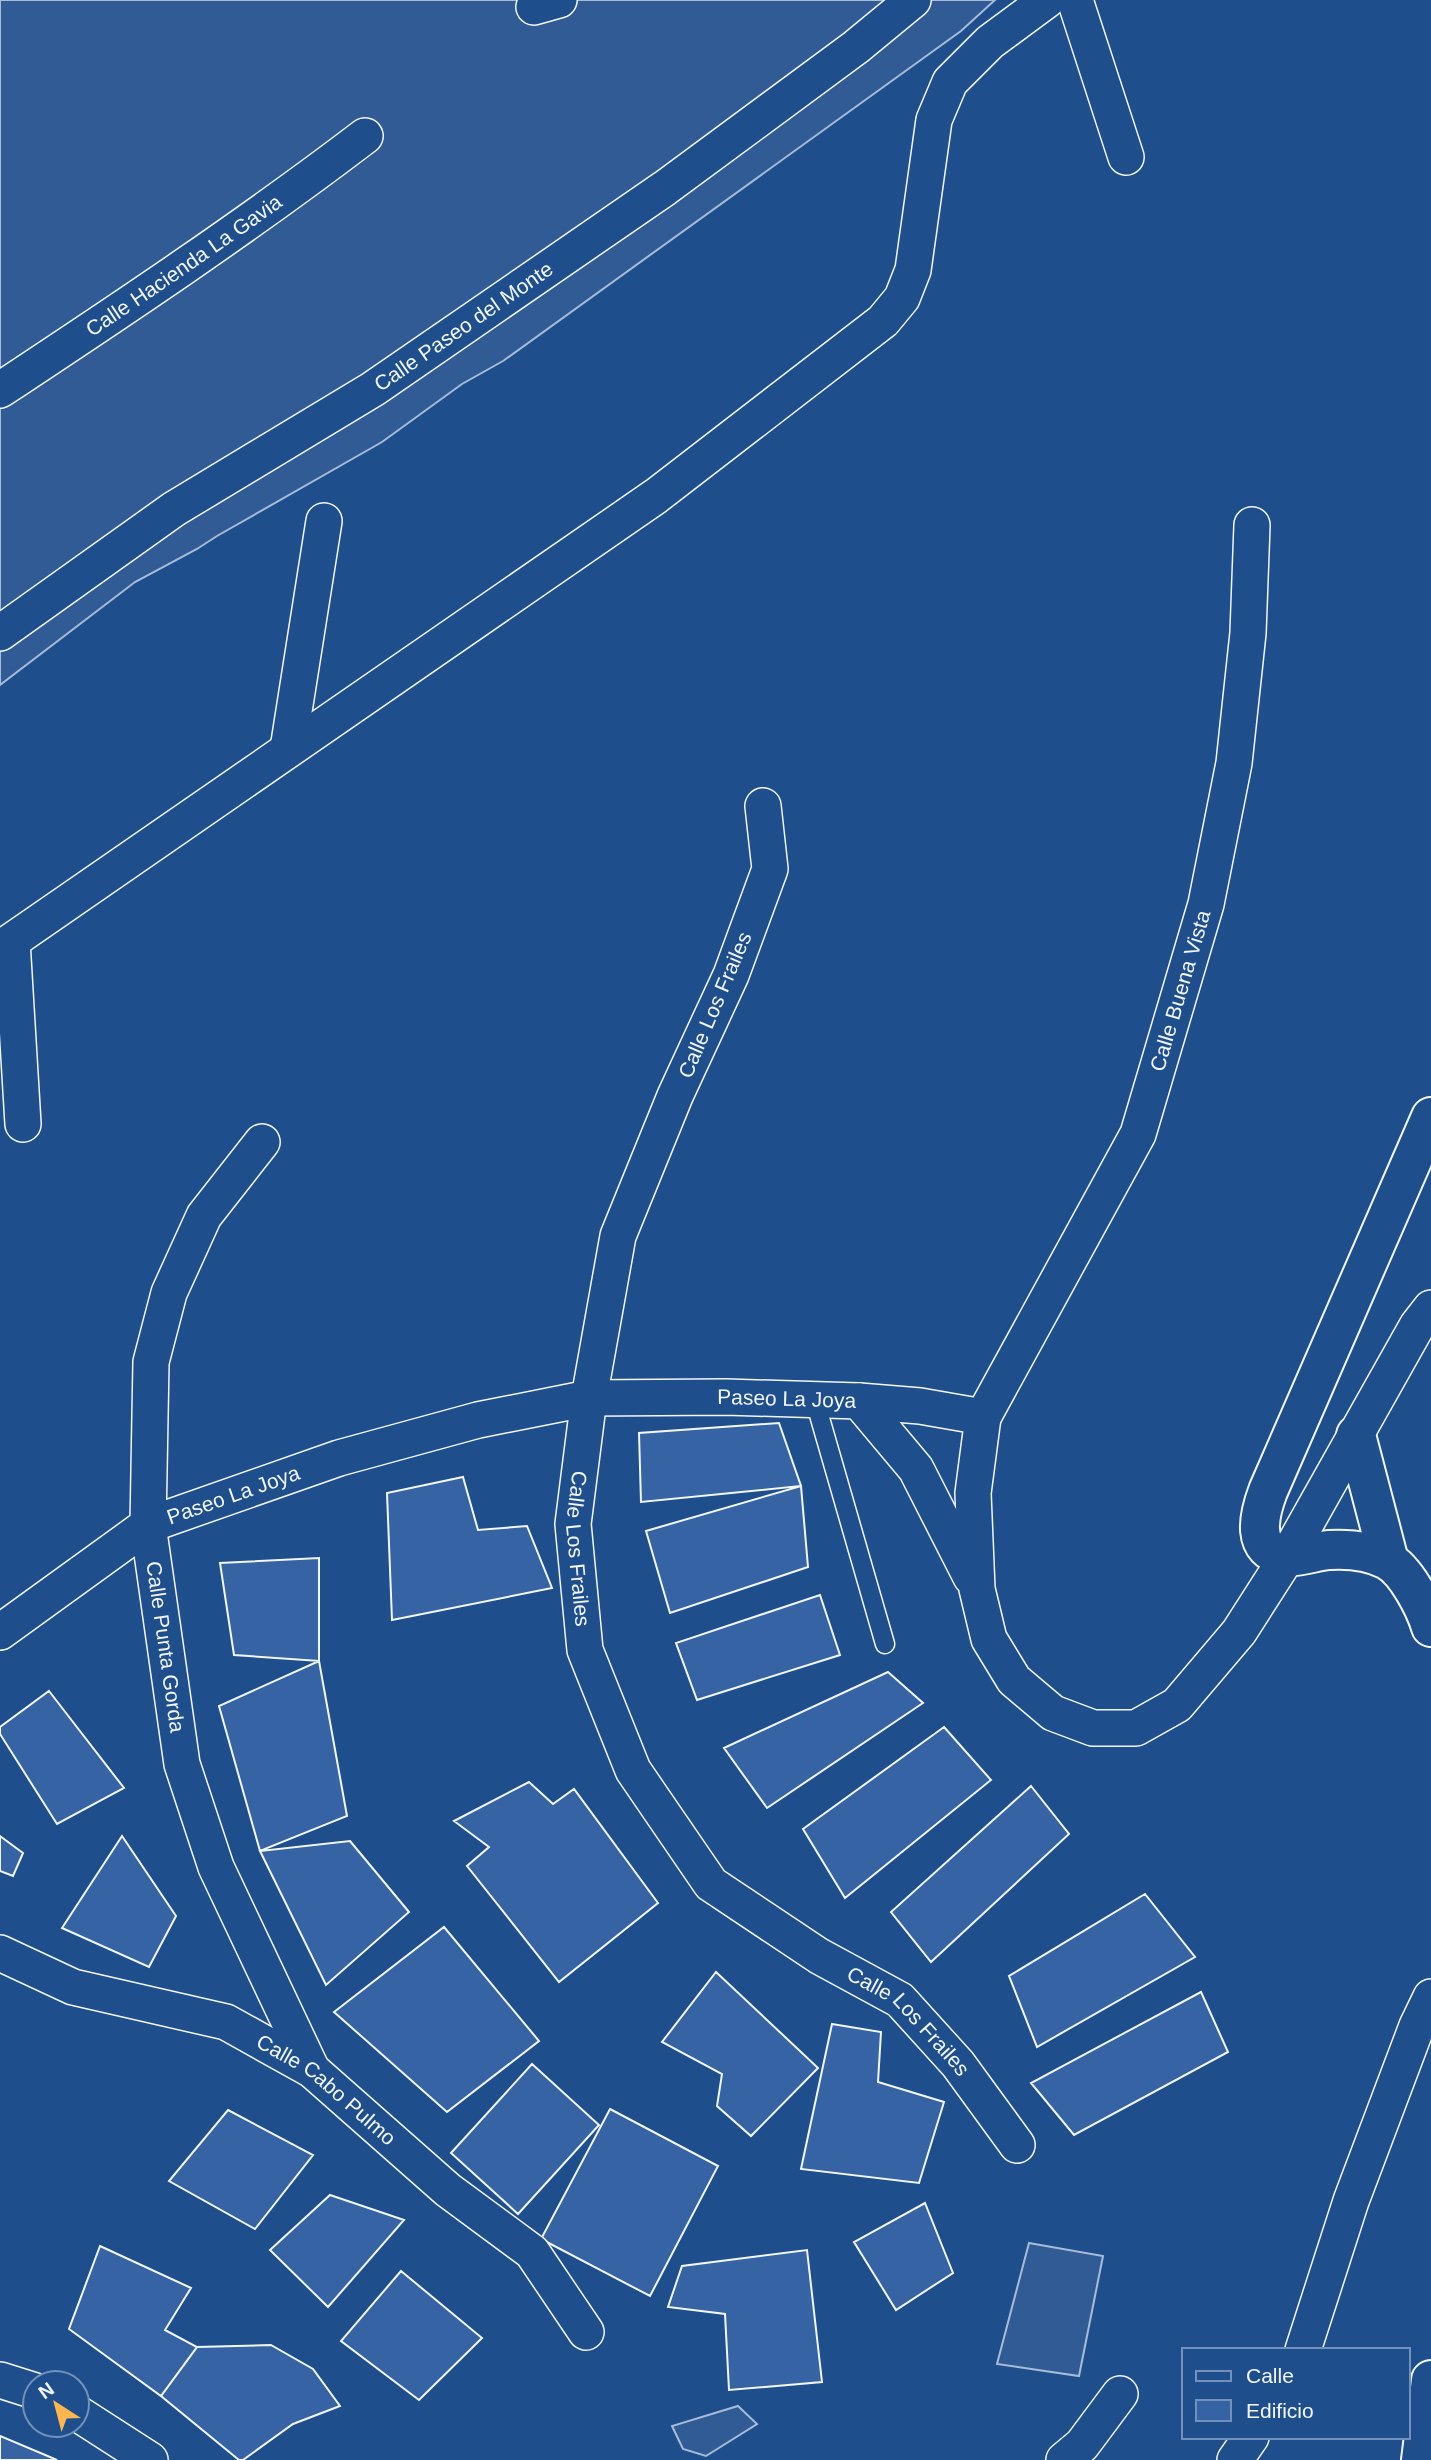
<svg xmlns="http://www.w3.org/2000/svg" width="1431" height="2460" viewBox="0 0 1431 2460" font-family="Helvetica,sans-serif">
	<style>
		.built { fill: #305b95; stroke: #a8bbd7; stroke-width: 2 }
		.building { fill: #3563a3; stroke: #f2f6ff; stroke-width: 2 }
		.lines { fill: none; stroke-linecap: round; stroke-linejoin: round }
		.service-casing { stroke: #f2f6ff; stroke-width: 21 }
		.minor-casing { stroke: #f2f6ff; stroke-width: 38 }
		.trunk-casing { stroke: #f2f6ff; stroke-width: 42 }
		.service { stroke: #1f4e8c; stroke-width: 18 }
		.minor { stroke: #1f4e8c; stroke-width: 35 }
		.trunk { stroke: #1f4e8c; stroke-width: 38 }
		.labels { text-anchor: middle; stroke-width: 5; stroke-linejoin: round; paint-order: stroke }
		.street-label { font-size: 21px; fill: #f2f6ff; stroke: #1f4e8c }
	</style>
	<rect width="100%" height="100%" fill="#1f4e8c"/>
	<!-- built -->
	<path class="built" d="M0 0H995L961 31 503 361 462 384 382 442 217 536 197 549 135 582 0 685Z
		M1029 2243 1103 2256 1079 2376 997 2364Z
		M738 2406 757 2424 706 2456 683 2449 672 2426Z"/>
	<!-- building -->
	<path class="building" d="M779 1423 801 1486 641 1502 639 1433Z
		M463 1477 478 1530 527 1526 552 1588 392 1620 387 1493Z
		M801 1486 808 1567 670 1613 646 1531Z
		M319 1558V1661L234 1655 220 1563Z
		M820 1595 840 1655 697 1700 676 1643Z
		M319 1661 347 1816 260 1851 219 1706Z
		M888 1672 923 1703 767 1808 724 1748Z
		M49 1691 124 1788 57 1824 0 1734V1727Z
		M944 1727 991 1780 845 1898 803 1829Z
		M529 1782 553 1804 574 1789 658 1903 559 1982 467 1866 489 1847 454 1821Z
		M1031 1786 1069 1834 931 1962 891 1912Z
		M0 1836 23 1853 13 1876 0 1871Z
		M122 1836 176 1916 149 1967 62 1928Z
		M350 1841 409 1912 326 1985 260 1851Z
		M1145 1894 1195 1957 1037 2047 1009 1976Z
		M444 1927 539 2041 447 2112 334 2012Z
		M716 1972 818 2068 751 2136 717 2106 722 2074 662 2042Z
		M1201 1992 1228 2052 1074 2135 1031 2083Z
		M832 2024 881 2032 878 2082 944 2102 919 2183 801 2169Z
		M532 2064 599 2125 518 2214 451 2153Z
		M610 2109 718 2166 650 2296 541 2239Z
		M228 2110 313 2155 255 2229 169 2181Z
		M330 2195 404 2220 328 2307 270 2250Z
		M925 2203 953 2273 896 2310 854 2242Z
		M100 2246 191 2288 165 2330 197 2347 161 2396 69 2329Z
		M807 2250 822 2382 729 2390 725 2314 668 2307 682 2266Z
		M401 2271 482 2338 419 2400 341 2341Z
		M271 2345 313 2369 340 2406 293 2424 243 2460H239L161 2396 197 2347Z
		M0 2436 57 2460H0Z"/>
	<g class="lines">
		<defs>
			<path id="service" d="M815 1401 885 1644"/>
			<g id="minor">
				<path d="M1075 0 1126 157"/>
				<path d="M534 7 559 0"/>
				<path id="s1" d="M0 390C124 308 247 226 365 136"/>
				<path id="s2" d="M0 633 174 509 373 389 665 188 856 47 913 0"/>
				<path d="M288 749 324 521"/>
				<path id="s3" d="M763 806 770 869 731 975 675 1096 618 1236 589 1398 573 1524 585 1650 633 1770 711 1884 819 1956 900 2000 958 2064 1017 2145"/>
				<path d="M12 941 23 1124"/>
				<path d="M0 949 656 496 883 321 902 298 913 270 934 120 950 82 990 42 1047 0"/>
				<path id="s4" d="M262 1142 204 1216 169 1293 151 1362 148 1525 182 1764 216 1867 312 2070"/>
				<path d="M859 1401 916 1469 971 1577"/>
				<path id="s5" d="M983 1417 1138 1134 1206 904 1234 763 1248 633 1252 525"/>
				<path id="s6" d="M0 1632 148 1525 339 1458 478 1420 589 1398 726 1397 859 1401 920 1406 983 1417 973 1493 977 1589 989 1639 1014 1680 1053 1713 1093 1728H1136L1177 1705 1239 1632 1287 1557 1417 1326 1431 1308"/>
				<path id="s7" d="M0 1953 73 1987 226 2022 312 2070 448 2190 532 2252 586 2332"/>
				<path d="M1303 2350 1351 2201 1417 2026 1431 1997"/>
				<path d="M0 2380 35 2391"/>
				<path d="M77 2413 150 2460"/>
				<path d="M1064 2460 1082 2445 1120 2394"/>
				<path d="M1235 2460 1251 2437"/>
			</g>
			<path id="trunk" d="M1431 1117 1268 1491C1259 1515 1250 1552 1286 1556 1299 1558 1315 1551 1329 1550 1347 1549 1370 1551 1387 1560 1406 1570 1425 1607 1431 1627
				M1356 1435 1389 1561
				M1421 2460 1431 2380"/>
		</defs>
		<!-- service casing -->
		<use href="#service" class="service-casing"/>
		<!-- minor casing -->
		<use href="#minor" class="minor-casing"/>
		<!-- trunk casing -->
		<use href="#trunk" class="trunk-casing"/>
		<!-- service -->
		<use href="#service" class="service"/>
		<!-- minor -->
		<use href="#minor" class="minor"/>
		<!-- trunk -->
		<use href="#trunk" class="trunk"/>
	</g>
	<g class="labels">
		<!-- street labels -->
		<g class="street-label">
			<text dy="7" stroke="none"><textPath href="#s1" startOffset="222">Calle Hacienda La Gavia</textPath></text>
			<text dy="7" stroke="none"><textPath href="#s2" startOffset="556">Calle Paseo del Monte</textPath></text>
			<text dy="7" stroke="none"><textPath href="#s5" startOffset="472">Calle Buena Vista</textPath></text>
			<text transform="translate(715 1005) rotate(-67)" y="7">Calle Los Frailes</text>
			<text dy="7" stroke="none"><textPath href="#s6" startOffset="840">Paseo La Joya</textPath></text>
			<text dy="7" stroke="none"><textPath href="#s6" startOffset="273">Paseo La Joya</textPath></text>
			<text dy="7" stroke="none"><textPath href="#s3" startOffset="777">Calle Los Frailes</textPath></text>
			<text dy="7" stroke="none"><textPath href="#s4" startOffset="536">Calle Punta Gorda</textPath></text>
			<text dy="7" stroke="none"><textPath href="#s3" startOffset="1388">Calle Los Frailes</textPath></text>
			<text dy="7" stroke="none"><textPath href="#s7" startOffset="359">Calle Cabo Pulmo</textPath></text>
		</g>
	</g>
	<!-- legend -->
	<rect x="1182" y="2348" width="228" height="91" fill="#1f4e8c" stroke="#7391ba" stroke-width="2"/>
	<rect x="1196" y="2371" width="35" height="10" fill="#1f4e8c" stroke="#7391ba" stroke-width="2"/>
	<text x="1246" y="2383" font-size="21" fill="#f2f6ff">Calle</text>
	<rect x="1196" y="2400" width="35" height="21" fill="#3563a3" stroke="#7391ba" stroke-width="2"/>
	<text x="1246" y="2418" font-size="21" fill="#f2f6ff">Edificio</text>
	<!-- north arrow -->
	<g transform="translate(56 2404) rotate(324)"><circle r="33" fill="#1f4e8c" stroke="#7391ba" stroke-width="2"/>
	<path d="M0-5L12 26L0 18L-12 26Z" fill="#ffb74d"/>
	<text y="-10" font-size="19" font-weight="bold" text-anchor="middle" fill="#f2f6ff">N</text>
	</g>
</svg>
